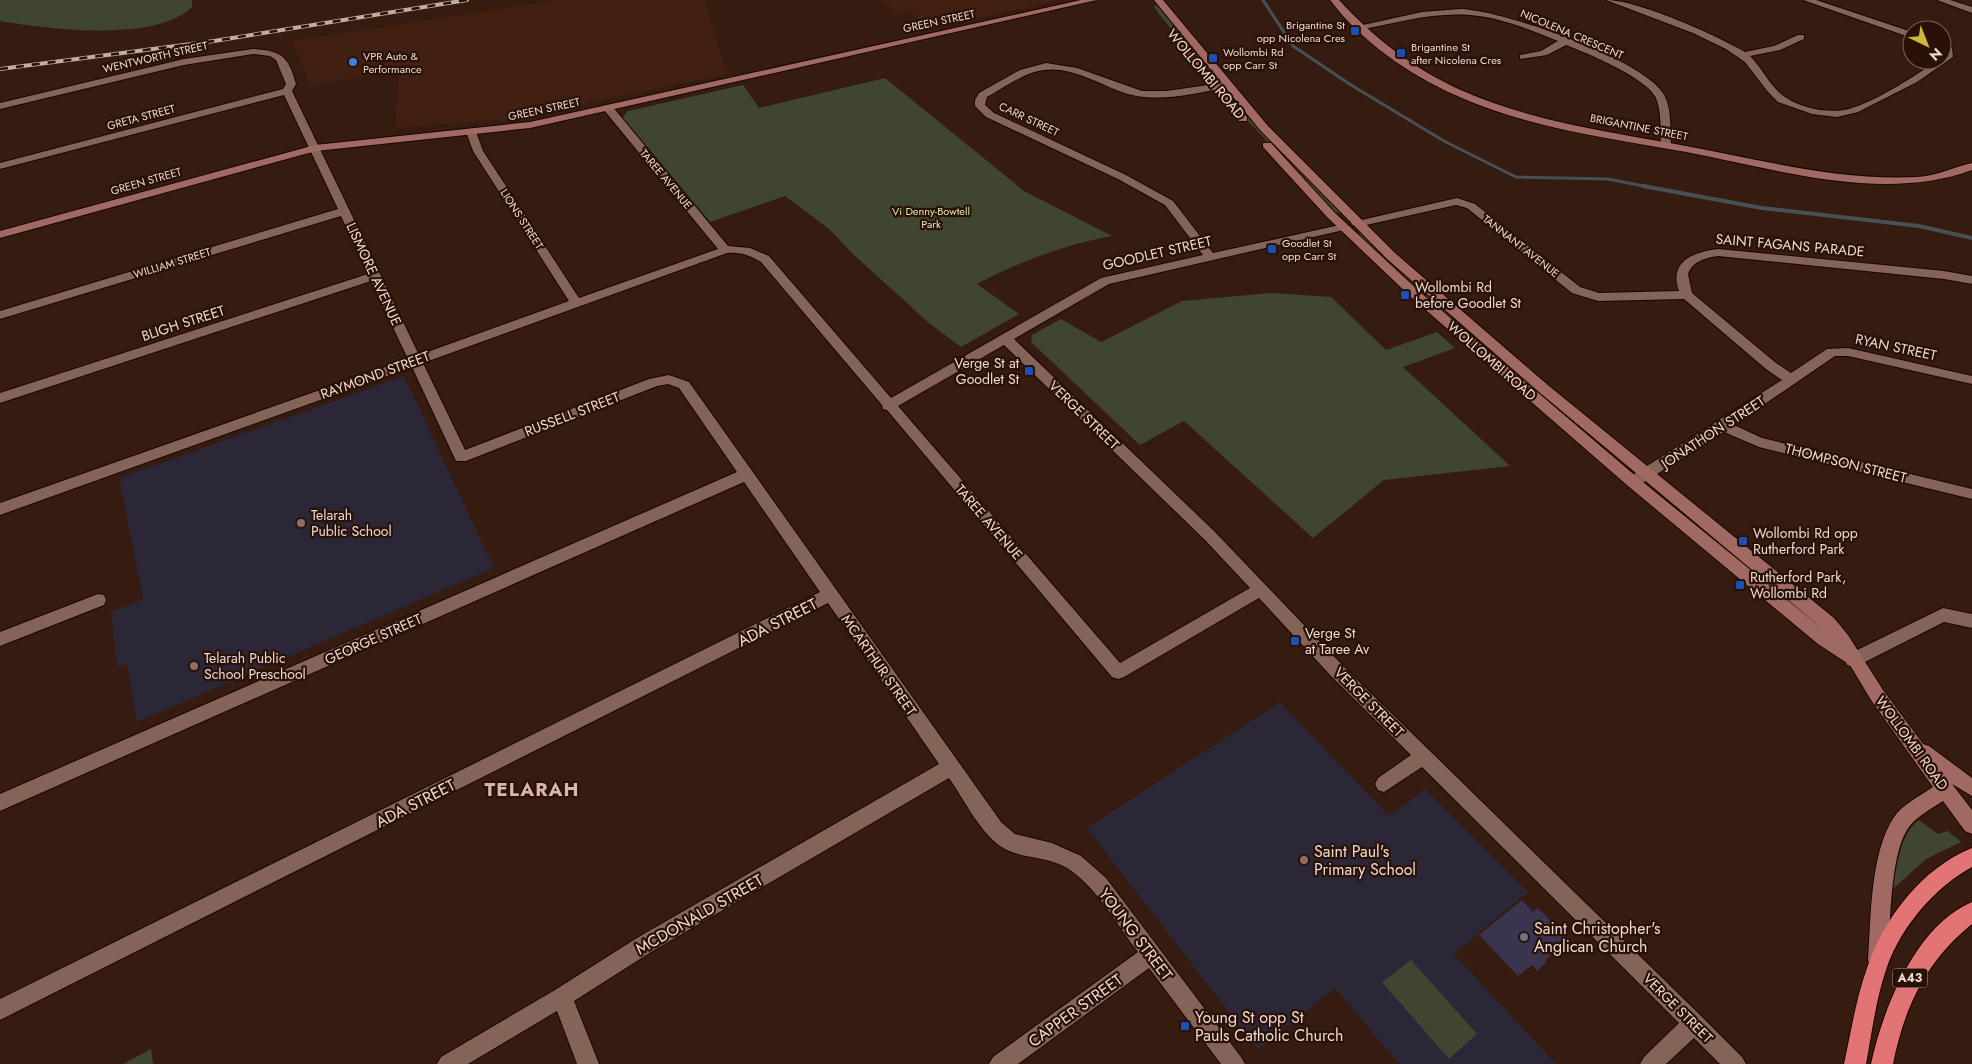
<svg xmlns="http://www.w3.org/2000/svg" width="1972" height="1064" viewBox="0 0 1972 1064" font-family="Jost,sans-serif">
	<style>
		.built { fill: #412012 }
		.education { fill: #2b2737 }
		.green { fill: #404532 }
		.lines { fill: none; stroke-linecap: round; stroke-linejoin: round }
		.stream-far1 { stroke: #475054; stroke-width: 3 }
		.stream { stroke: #475054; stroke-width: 4 }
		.building { fill: #3a344f }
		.street-casing { stroke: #1b0500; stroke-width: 2 }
		.secondary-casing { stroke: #1b0500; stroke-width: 2 }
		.highway-casing { stroke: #1b0500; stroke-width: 2 }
		.street { fill: #846458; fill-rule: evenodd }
		.secondary { fill: #a06961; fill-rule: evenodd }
		.highway { fill: #e37475; fill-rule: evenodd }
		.rail-casing { stroke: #c1ada5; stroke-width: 4 }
		.rail { stroke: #2a1107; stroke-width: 2.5; stroke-dasharray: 8; stroke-linecap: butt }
		.transit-dot { fill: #1a4fb4; stroke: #2a1107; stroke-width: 2 }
		.shop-dot { fill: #3f7fe0; stroke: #2a1107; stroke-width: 2 }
		.education-dot { fill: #8d6e63; stroke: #2a1107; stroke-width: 2 }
		.worship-dot { fill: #6b7280; stroke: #2a1107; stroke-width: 2 }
		.labels { text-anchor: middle; stroke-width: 4.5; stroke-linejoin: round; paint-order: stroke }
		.far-street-label { font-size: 11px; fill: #eddad3; stroke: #2a1107 }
		.far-poi-label { font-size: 11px; fill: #eddad3; stroke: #2a1107; text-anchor: start }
		.far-park-label { font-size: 11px; fill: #dbeaaf; stroke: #2a1107 }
		.shield { fill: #2a1107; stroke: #b29e96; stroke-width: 1 }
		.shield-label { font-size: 12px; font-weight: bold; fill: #eddad3 }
		.street-label { font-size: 14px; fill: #eddad3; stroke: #2a1107 }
		.poi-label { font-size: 14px; fill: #eddad3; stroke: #2a1107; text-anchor: start }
		.near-street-label { font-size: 16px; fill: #eddad3; stroke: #2a1107 }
		.near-poi-label { font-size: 16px; fill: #eddad3; stroke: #2a1107; text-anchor: start }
		.district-label { font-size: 19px; font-weight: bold; letter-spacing: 1px; fill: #d9b5a8; stroke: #2a1107 }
	</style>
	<rect width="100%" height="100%" fill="#351b10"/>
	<!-- built -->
	<path class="built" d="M558 0H705L727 74 510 119 395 128 399 70 310 86 292 41Z
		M878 0H1061L926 30 912 12 901 14Z"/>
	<!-- education -->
	<path class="education" d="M404 376 494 568 137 722 127 664 117 667 111 612 143 599 119 478Z
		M1280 702 1389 816 1425 789 1528 892 1454 954 1556 1064H1399L1335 988 1258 1050 1087 828Z"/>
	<!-- green -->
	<path class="green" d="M0 0H192V7C155 43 48 29 0 21Z
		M1158 5 1213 72 1217 78 1209 76 1159 14 1154 6Z
		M885 78 1024 191 1112 236C1066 244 1019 262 977 284L1019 314 961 347 929 323 854 255 829 229 785 196 710 222 622 118 628 111 743 85 759 108Z
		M1227 91 1232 94 1341 212 1333 213 1228 99 1224 92Z
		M1361 234 1369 240 1629 466 1624 468 1468 337 1357 235Z
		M1271 293 1331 297 1386 350 1437 332 1455 348 1403 367 1510 466 1384 480 1313 538 1184 421 1140 445 1031 342 1032 335 1061 319 1101 342 1182 301Z
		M1919 820 1938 834 1948 831 1961 842 1926 859 1894 888 1892 885C1898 865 1900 833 1919 820Z
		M1411 960 1477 1034 1449 1059 1382 982Z
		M151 1049 153 1064H123Z"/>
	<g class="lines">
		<!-- stream-far1 -->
		<path class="stream-far1" d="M1263 0 1293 46 1351 85 1444 141 1516 177 1608 179 1649 187"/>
		<!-- stream -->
		<path class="stream" d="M1643 186 1762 208 1919 226 1972 238"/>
	</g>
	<!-- building -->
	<path class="building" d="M1522 900 1533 912 1538 908 1569 940 1545 960 1547 962 1537 971 1532 965 1518 976 1479 935Z"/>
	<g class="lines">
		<defs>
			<path id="street" d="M1606 0C1638 0 1716 35 1745 52L1774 46 1798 35H1804V39L1780 50 1750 56C1763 69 1770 87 1785 97 1801 108 1825 113 1844 110 1869 106 1917 75 1938 60H1942L1944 51 1942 50V44L1952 48 1953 57 1917 82 1858 112 1837 117 1812 114 1778 102 1768 92 1745 62 1726 49 1693 33Z
				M1803 0H1816L1912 32V38Z
				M1937 0H1950L1972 7V13Z
				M1460 9C1502 10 1640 58 1663 93 1672 107 1670 128 1671 145L1666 148 1661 145C1660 130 1662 113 1656 98 1647 78 1587 53 1566 45L1547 55 1520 59V55L1541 51 1558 41C1530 30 1500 17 1470 15 1432 12 1396 23 1359 30L1354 27 1422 12Z
				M253 49C282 51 288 56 296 84L292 91 419 355 569 301 473 151 466 132 467 130 471 129 476 132 483 151 579 298 718 249 604 110 603 108 608 105 612 106 728 246 750 248 769 256 891 398 1101 278 1203 255 1165 205 1118 179 986 117 975 106V100L979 93 1020 70 1046 63 1077 68 1142 91H1166L1230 82V86C1200 93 1163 102 1132 95 1118 92 1106 85 1093 80 1044 59 1029 72 987 97L985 105 994 113 1126 175 1173 201 1213 253 1344 224 1350 227 1348 229 1109 284 1014 339 1215 532 1344 667 1701 1016 1742 1057 1746 1064H1720L1694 1038 1666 1064H1640L1644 1057 1679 1023 1422 767 1384 792 1378 790 1375 784 1378 778 1411 755 1332 677 1259 598 1124 677 1118 679 1112 677 887 410 883 409 882 405 761 262C749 255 740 252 727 253L423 363 465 450 649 379 669 375 689 382 1001 822 1015 834 1052 843 1081 856 1106 878 1241 1057 1245 1064H1221L1149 968 1018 1064H989L993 1057 1138 952C1117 925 1097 887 1067 868 1048 856 1024 859 1005 849 983 838 963 798 949 778L651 952 574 1001 599 1064H577L557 1011 468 1064H437L441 1057 555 990 637 938 939 764 828 603 0 1020V999L820 592 744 482 0 811V794L737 472 679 388 668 384 657 386 466 461H456L412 367 0 515V503L408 359 371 281 0 403V393L368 274 341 216 0 319V311L338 209 284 95 0 169V163L283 89 286 84 276 60 270 56 253 54 184 65 0 109V103L184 59ZM1004 345 1205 540 1250 588 1120 663 898 406Z
				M1457 198 1475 204 1580 287 1599 293 1679 291C1668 261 1694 252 1718 249L1944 271 1972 276V284L1944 279 1718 256C1705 258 1693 261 1688 274L1692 293 1776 363 1791 373 1827 349 1848 348 1972 376V384L1848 356H1835L1734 425 1762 438 1972 489V499L1759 447 1724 432 1638 486H1628L1626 482 1628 478 1782 380 1766 369 1684 299 1598 301 1572 293 1467 208 1456 205 1357 227 1351 224 1353 222Z
				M98 594 104 595 106 600 104 605 0 646V632Z
				M1943 608 1972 614V628L1944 622 1859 665 1853 667 1847 665 1845 660 1847 655Z"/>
			<path id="secondary" d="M1081 0H1097L530 128 316 151 0 238V231L315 145 530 122Z
				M1154 0H1163L1268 126 1395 253 1549 386 1834 618 1848 635 1883 690 1923 744 1929 746 1972 778V796L1952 784 1972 810V834L1965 831 1943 801C1931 809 1915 817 1907 830 1890 856 1890 928 1888 960L1885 967 1878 970 1871 967 1868 960C1871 918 1870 853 1894 817 1903 804 1920 796 1933 787L1871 700 1850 665 1818 644 1628 486 1412 298 1327 217 1263 147V143H1271L1335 213 1420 292 1638 478 1824 630 1539 392 1387 259 1260 130Z
				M1330 0H1339C1374 38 1415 70 1463 91 1534 122 1610 132 1686 146 1762 160 1839 181 1917 177 1937 176 1953 167 1972 163V170C1884 203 1775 169 1686 152 1608 138 1528 128 1455 95 1408 74 1361 41 1330 0Z
				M1179 45H1185L1247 117V121H1239L1179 49Z"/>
			<path id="highway" d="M1972 848V867C1935 887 1901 927 1887 967 1876 998 1872 1032 1866 1064H1844C1851 1032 1856 999 1867 968 1884 918 1922 868 1972 848Z
				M1972 902V924C1926 961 1904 1008 1893 1064H1871C1883 1009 1915 926 1972 902Z"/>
		</defs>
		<!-- street casing -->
		<use href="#street" class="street-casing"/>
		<!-- secondary casing -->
		<use href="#secondary" class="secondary-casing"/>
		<!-- highway casing -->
		<use href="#highway" class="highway-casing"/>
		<!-- street -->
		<use href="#street" class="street"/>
		<!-- secondary -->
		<use href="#secondary" class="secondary"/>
		<!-- highway -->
		<use href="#highway" class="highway"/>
		<defs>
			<path id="rail" d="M0 69 214 41 467 0"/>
		</defs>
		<!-- rail casing -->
		<use href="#rail" class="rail-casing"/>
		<!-- rail -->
		<use href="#rail" class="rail"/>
	</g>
	<!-- markers -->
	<g class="transit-dot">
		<rect x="1350" y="26" width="10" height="10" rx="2.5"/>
		<rect x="1396" y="48" width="10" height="10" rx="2.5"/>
		<rect x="1208" y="53" width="10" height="10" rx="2.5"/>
		<rect x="1267" y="244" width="10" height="10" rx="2.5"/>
		<rect x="1400" y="290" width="10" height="10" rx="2.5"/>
		<rect x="1024" y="366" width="10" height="10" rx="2.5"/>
		<rect x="1738" y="536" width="10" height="10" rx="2.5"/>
		<rect x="1735" y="580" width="10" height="10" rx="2.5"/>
		<rect x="1290" y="636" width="10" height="10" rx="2.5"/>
		<rect x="1180" y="1021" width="10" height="10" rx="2.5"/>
	</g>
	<circle class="shop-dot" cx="353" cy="62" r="5"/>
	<g class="education-dot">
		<circle cx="301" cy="523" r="5"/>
		<circle cx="194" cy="666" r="5"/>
		<circle cx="1304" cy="860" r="5"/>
	</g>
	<circle class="worship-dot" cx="1524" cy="937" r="5"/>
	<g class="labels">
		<!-- far-street labels -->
		<g class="far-street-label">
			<text transform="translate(939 21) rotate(-12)" y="4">GREEN STREET</text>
			<text transform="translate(1572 34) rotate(23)" y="4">NICOLENA CRESCENT</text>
			<text transform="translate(155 57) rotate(-13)" y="4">WENTWORTH STREET</text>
			<text transform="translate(544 109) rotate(-12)" y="4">GREEN STREET</text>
			<text transform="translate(141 117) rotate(-15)" y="4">GRETA STREET</text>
			<text transform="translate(1029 119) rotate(25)" y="4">CARR STREET</text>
			<text transform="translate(1639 127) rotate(11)" y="4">BRIGANTINE STREET</text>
			<text transform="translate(666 179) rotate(50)" y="4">TAREE AVENUE</text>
			<text transform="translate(146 181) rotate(-16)" y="4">GREEN STREET</text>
			<text transform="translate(522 219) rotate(57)" y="4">LIONS STREET</text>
			<text transform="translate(1521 246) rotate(38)" y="4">TANNANT AVENUE</text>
			<text transform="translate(172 263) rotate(-17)" y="4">WILLIAM STREET</text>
		</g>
		<!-- far-poi labels -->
		<g class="far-poi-label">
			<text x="1345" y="29" text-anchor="end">Brigantine St<tspan x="1345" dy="13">opp Nicolena Cres</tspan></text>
			<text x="1411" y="51">Brigantine St<tspan x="1411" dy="13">after Nicolena Cres</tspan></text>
			<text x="1223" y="56">Wollombi Rd<tspan x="1223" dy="13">opp Carr St</tspan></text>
			<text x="363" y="60">VPR Auto &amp;<tspan x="363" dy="13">Performance</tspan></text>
			<text x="1282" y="247">Goodlet St<tspan x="1282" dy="13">opp Carr St</tspan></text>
		</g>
		<!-- far-park labels -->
		<g class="far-park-label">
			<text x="931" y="215">Vi Denny-Bowtell<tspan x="931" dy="13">Park</tspan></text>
		</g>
		<!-- shield labels -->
		<rect class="shield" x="1892.5" y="968.5" width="35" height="19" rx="4"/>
		<g class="shield-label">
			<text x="1910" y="982">A43</text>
		</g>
		<!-- street labels -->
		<g class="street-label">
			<text transform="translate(1206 74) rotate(50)" y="5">WOLLOMBI ROAD</text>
			<text transform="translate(1790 245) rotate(5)" y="5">SAINT FAGANS PARADE</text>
			<text transform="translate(1157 253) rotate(-13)" y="5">GOODLET STREET</text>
			<text transform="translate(374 274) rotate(65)" y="5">LISMORE AVENUE</text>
			<text transform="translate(183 323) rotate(-18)" y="5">BLIGH STREET</text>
			<text transform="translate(1896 347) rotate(12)" y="5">RYAN STREET</text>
			<text transform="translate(1492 361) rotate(41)" y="5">WOLLOMBI ROAD</text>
			<text transform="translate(375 375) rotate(-20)" y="5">RAYMOND STREET</text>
			<text transform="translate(572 414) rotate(-21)" y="5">RUSSELL STREET</text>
			<text transform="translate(1084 415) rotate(44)" y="5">VERGE STREET</text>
			<text transform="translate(1713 432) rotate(-33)" y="5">JONATHON STREET</text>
			<text transform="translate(1846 463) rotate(14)" y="5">THOMPSON STREET</text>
			<text transform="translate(989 522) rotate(49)" y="5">TAREE AVENUE</text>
			<text transform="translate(373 639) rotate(-24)" y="5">GEORGE STREET</text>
			<text transform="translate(879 665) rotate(55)" y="5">MCARTHUR STREET</text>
			<text transform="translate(1369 702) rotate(45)" y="5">VERGE STREET</text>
			<text transform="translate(1912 743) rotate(54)" y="5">WOLLOMBI ROAD</text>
			<text transform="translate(1678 1008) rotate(45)" y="5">VERGE STREET</text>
		</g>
		<!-- poi labels -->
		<g class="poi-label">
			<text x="1415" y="292">Wollombi Rd<tspan x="1415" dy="16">before Goodlet St</tspan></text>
			<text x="1019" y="368" text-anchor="end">Verge St at<tspan x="1019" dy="16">Goodlet St</tspan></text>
			<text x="311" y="520">Telarah<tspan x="311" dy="16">Public School</tspan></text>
			<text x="1753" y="538">Wollombi Rd opp<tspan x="1753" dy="16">Rutherford Park</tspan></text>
			<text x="1750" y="582">Rutherford Park,<tspan x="1750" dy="16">Wollombi Rd</tspan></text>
			<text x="1305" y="638">Verge St<tspan x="1305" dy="16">at Taree Av</tspan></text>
			<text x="204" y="663">Telarah Public<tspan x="204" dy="16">School Preschool</tspan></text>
		</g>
		<!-- near-street labels -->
		<g class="near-street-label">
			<text transform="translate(777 622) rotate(-27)" y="6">ADA STREET</text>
			<text transform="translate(415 803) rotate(-27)" y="6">ADA STREET</text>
			<text transform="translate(699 914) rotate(-30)" y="6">MCDONALD STREET</text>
			<text transform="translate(1136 934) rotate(53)" y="6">YOUNG STREET</text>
			<text transform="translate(1075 1010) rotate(-36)" y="6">CAPPER STREET</text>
		</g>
		<!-- near-poi labels -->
		<g class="near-poi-label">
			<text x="1314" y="857">Saint Paul's<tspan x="1314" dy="18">Primary School</tspan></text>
			<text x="1534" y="934">Saint Christopher's<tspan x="1534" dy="18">Anglican Church</tspan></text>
			<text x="1195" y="1023">Young St opp St<tspan x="1195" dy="18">Pauls Catholic Church</tspan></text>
		</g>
		<!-- district labels -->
		<g class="district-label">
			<text x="532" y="796">TELARAH</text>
		</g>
	</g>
	<!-- north arrow -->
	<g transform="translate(1927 45) rotate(137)"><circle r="24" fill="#2a1107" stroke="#786159"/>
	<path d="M0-4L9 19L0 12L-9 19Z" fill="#cdb938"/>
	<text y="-8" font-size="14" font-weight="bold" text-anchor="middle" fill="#eddad3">N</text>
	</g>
</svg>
